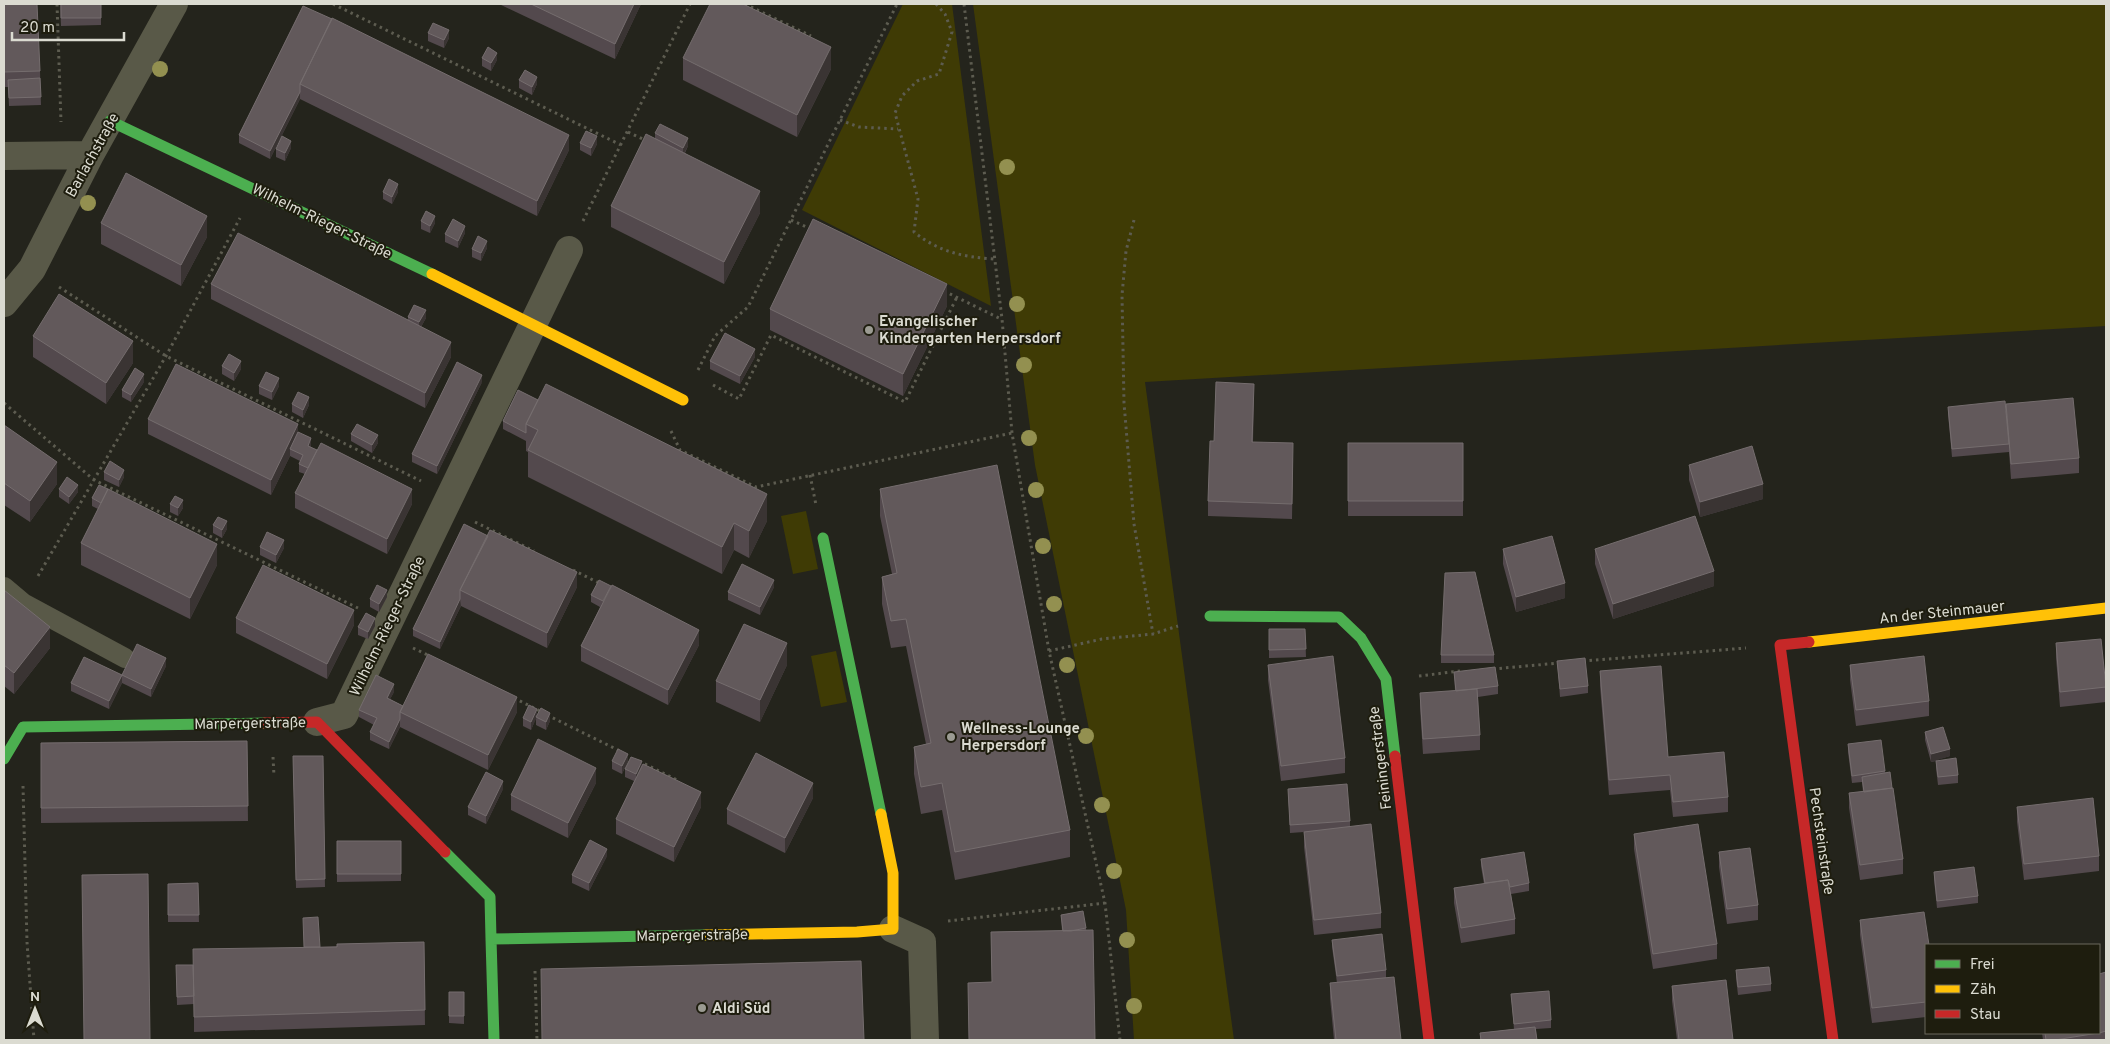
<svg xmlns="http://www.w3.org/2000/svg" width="2110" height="1044" viewBox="0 0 2110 1044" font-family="Overpass,sans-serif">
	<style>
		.green { fill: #3f3b05 }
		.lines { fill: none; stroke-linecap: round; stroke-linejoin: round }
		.path { stroke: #5d5c50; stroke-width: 3; stroke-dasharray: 2.5 4; stroke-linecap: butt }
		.lane { stroke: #595948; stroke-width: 20 }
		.street { stroke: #595948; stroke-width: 28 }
		.fast { stroke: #4caf50; stroke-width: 11 }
		.slow { stroke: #ffc107; stroke-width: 11 }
		.jam { stroke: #c62828; stroke-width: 11 }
		.tree { fill: #939050 }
		.wall { fill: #53494d }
		.shaded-wall { fill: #3a3433 }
		.building { fill: #62595b; stroke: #756d6e }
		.poi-dot { fill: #9b9b92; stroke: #1e1d0e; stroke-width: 2 }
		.labels { text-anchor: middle; stroke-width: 4; stroke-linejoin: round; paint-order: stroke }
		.street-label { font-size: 15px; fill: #dbdbd1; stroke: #1e1d0e }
		.poi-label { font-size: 15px; font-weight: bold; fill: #dbdbd1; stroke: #1e1d0e; text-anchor: start }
	</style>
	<rect width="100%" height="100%" fill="#24241c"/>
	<!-- green -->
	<path class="green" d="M903 4H952L991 306 802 210Z
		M973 4H2106V326L1145 382 1234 1040H1134L1126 910 1035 465Z
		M806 511 818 569 793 574 781 516Z
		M836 651 847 702 821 707 811 656Z"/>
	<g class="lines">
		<!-- path -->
		<path class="path" d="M57 4 61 122
			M333 4 621 145
			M745 4 811 36
			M936 4 945 14 952 32 939 74 917 81 902 96 895 113 918 199 914 232C939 252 963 257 994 259
			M964 4 1002 319 1012 433 1049 651 1105 903 1120 1040
			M840 120 859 127 898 129
			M628 132 647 141
			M791 220 811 229
			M1134 220 1126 251 1122 295 1124 403 1134 524 1153 634
			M583 221 690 4
			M59 287 166 356 421 481
			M944 291 1001 319
			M698 370 715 336 748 307 897 4
			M713 385 739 399 771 335 905 402 957 297
			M4 403 94 480 358 608
			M671 431 680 450 756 487 1012 433
			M810 475 816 505
			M475 522 534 551
			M573 570 599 583
			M38 576 166 356 240 218
			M413 648 430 656
			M1049 651 1102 639 1153 634 1178 626
			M1583 661 1746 648
			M1493 669 1559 663
			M1419 676 1460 671
			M514 698 542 712
			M547 715 620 751
			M273 757 274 776
			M639 761 679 781
			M23 786 27 942 34 1040
			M948 921 1105 903
			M535 971 537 1040"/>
		<!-- lane -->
		<path class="lane" d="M4 587 23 603 125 658"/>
		<!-- street -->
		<path class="street" d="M4 156 90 155
			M4 303 32 269 90 155 174 4
			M317 722 344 715 569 250
			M893 929 922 942 925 1040"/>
		<!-- fast -->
		<path class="fast" d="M110 121 432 274
			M823 538 881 814
			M1210 616 1339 617 1361 638 1386 679 1395 756
			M4 759 23 727 264 723
			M445 852 490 897 491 939
			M494 1040 491 939 705 935"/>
		<!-- slow -->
		<path class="slow" d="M432 274 683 400
			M1809 642 2106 608
			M705 935 857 932 893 929V873L881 814"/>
		<!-- jam -->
		<path class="jam" d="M1809 642 1780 645 1833 1040
			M264 723 317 722 445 852
			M1395 756 1429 1040"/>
	</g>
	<!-- trees -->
	<g class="tree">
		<circle cx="160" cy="69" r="8"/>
		<circle cx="1007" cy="167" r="8"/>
		<circle cx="88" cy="203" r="8"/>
		<circle cx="1017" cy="304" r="8"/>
		<circle cx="1024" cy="365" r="8"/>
		<circle cx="1029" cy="438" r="8"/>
		<circle cx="1036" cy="490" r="8"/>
		<circle cx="1043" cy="546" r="8"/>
		<circle cx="1054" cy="604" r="8"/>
		<circle cx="1067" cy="665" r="8"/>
		<circle cx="1086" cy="736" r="8"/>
		<circle cx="1102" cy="805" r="8"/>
		<circle cx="1114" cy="871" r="8"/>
		<circle cx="1127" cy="940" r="8"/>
		<circle cx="1134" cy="1006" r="8"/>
	</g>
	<!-- wall -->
	<path class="wall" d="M4 4 40 71 41 105 9 106 8 87H4Z
		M60 4H101V25L61 26Z
		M499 4H641L615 59Z
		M303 6 569 150 537 216 300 99 270 159 239 143V135Z
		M428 33 449 38 444 48 428 41Z
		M482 58 497 60 491 71 482 66Z
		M683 58 831 69 797 137 683 80Z
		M519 80 537 84 532 95 519 88Z
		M655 133 688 146 685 153 760 213 724 284 611 227V206L655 138Z
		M580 143 597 144 591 156 580 150Z
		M291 148 285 161 276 157V149Z
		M383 192H398L392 204 383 199Z
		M421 221 435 223 430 233 421 229Z
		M101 223 207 237 181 286 101 244Z
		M465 233 458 248 445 242V234Z
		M487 248 481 261 472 257V249Z
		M211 284 408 320V317L426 318 421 327 451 357 425 408 211 299Z
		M947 306 903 396 770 330V309Z
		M33 336 133 363 106 404 33 357Z
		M755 357 740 384 710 369V361Z
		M222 366 241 369 234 381 222 374Z
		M144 382 131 402 122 397V390Z
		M482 382 437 474 412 462V454Z
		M259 386H279L272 400 259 394Z
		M518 390 767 521 749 558 734 550 722 574 528 477V452L526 451V441L503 429V421Z
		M1254 399 1253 442 1293 458 1292 519 1208 516V501L1214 441Z
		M292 404 309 405 303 418 292 412Z
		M2006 404 2079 458V473L2011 479 2009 452 1952 457 1948 414V407L2006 414Z
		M148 419 298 432 311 446V447L412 504 387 554 295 508V493L305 474 299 472V464L300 461 290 456 271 495 148 434Z
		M4 425 57 484 30 522 4 505Z
		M351 434 378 443 372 453 351 441Z
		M1348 443H1463V516H1348Z
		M1689 465 1763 499 1700 517 1689 480Z
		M104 472 124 477 119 487 104 480Z
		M59 489 78 492 69 504 59 497Z
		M880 489 1070 830V857L955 880 942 810 921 814 914 774V747L926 744 906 646 891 648 882 604V577L892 574 880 516Z
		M92 498 217 565 190 619 81 565V543L98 509 92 506Z
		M170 504 183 508 178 516 170 512Z
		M464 524 577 587 547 648 461 606 440 649 413 636V629Z
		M213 525 227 529 222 538 213 533Z
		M260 547 284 548 276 563 260 555Z
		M1503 549 1565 598 1516 612 1503 564Z
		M1595 549 1714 586 1613 619 1595 564Z
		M774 587 760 615 728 600V592Z
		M4 590 50 648 14 694 4 686Z
		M591 595 699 645 668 705 581 661V646L600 607 591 602Z
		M387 597 379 612 370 607V599Z
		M236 618 354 625 327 679 236 633Z
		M375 626 368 639 358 635V627Z
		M1269 629H1305L1306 657 1269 658Z
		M2056 643 2106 687V702L2060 707 2056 658Z
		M1441 655H1494V663H1441Z
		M1557 661 1588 686V693L1560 697Z
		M787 665 760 722 716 702V681Z
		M1268 665 1345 758V773L1281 781 1268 680Z
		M1850 665 1929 701V716L1856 726 1850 680Z
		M166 666 151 697 122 683 109 709 71 691V683L122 675Z
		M1600 671 1668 757 1728 797V812L1673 817 1670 790 1609 795 1600 686Z
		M1454 672 1498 686V694L1478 697 1480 735V750L1423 754 1420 708V693L1455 691Z
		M394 692 390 699 403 706 517 712 488 770 400 727 389 749 370 740V732L374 725 359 717V710Z
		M537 716 550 721 546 730 536 725V718L531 730 523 726V718Z
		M1925 732 1950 756 1936 760 1958 775V783L1938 785 1936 768V761L1931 762 1925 740Z
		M247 741 248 821 41 823V743Z
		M1848 744 1885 771 1903 859V874L1860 880 1849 808V793L1863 792 1862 782 1852 783 1848 752Z
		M293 756H323L325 887 296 888Z
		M612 761H628L622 774 612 769Z
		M642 766 701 807 674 862 616 834V819L634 781 625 777V769Z
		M596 783 568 838 511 810V795Z
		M503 789 486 824 468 815V807Z
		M1288 789 1350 821V827L1381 913V928L1314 935 1304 847V832L1290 833Z
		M813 798 785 853 727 824V809Z
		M2017 807 2099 856V871L2024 880 2017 822Z
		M1634 834 1717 944V959L1653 969 1634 849Z
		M337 841H401V881L337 882Z
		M1719 852 1758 905V920L1727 924 1719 867Z
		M607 856 589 891 572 883V875Z
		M1481 859 1529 883V891L1511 894 1515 919V934L1461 943 1454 903V888L1484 884 1481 866Z
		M1934 872 1978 896V903L1937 908 1934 880Z
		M198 883 199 922H168V884Z
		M1061 915 1086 928 1095 1040H969L968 983 992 982 991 932 1062 931Z
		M1860 920 1926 945V1017L1872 1023 1860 935Z
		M1332 940 1386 970V978L1401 1040H1334L1330 998V983H1337L1332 947Z
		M424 942 425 1025 194 1032V1004L177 1005 176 965H193L320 947Z
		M1736 970 1771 984V991L1738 995 1736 978Z
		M2106 972V1040H2043L2042 1033H2099Z
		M1672 986 1733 1040H1677L1672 1001Z
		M449 992H464V1024L449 1023Z
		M1511 994 1551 1020V1028L1536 1029 1537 1040H1480V1033L1514 1029Z"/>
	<!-- shaded-wall -->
	<path class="shaded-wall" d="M634 4H641L615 59V44Z
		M449 30V38L444 48V40Z
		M831 47V69L797 137V115Z
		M497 53V60L491 71V63Z
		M537 77V84L532 95V87Z
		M300 92V99L270 159V151Z
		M569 135V150L537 216V201Z
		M597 136V144L591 156V148Z
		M688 138V146L683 155V148Z
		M291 141V148L285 161V153Z
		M398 184V192L392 204V197Z
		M760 191V213L724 284V262Z
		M207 216V237L181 286V265Z
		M435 216V223L430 233V226Z
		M465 226V233L458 248V241Z
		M487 241V248L481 261V253Z
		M947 284V306L903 396V374Z
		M426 310V318L419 330V322Z
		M133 341V363L106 404V383Z
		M451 342V357L425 408V393Z
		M755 349V357L740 384V376Z
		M241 361V369L234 381V373Z
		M144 374V382L131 402V395Z
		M482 375V382L437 474V466Z
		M279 378V386L272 400V392Z
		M309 397V405L303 418V410Z
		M298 424V440L290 449V456L271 495V480Z
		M378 435V443L372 453V445Z
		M311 438V446L308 453V446Z
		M57 462V484L30 522V501Z
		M124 470V477L119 487V480Z
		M1763 484V499L1700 517V502Z
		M78 485V492L69 504V497Z
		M412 489V504L387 554V539Z
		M767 494V521L749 558V531Z
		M183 500V508L178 516V508Z
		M227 521V529L222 538V530Z
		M734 523V550L722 574V547Z
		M284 540V548L276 563V555Z
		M217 544V565L190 619V598Z
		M1714 571V586L1613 619V604Z
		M577 572V587L547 648V633Z
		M774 580V587L760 615V607Z
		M1565 583V598L1516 612V597Z
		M387 590V597L379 612V604Z
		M460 599 461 606 440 649V642Z
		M354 610V625L327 679V664Z
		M375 618V626L368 639V632Z
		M50 627V648L14 694V673Z
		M699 630V645L668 705V690Z
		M787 643V665L760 722V700Z
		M166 658V666L151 697V689Z
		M122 675V683L109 709V701Z
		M394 684V692L387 705V698Z
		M517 697V712L488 770V755Z
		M537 709V717L531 730V722Z
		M550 713V721L546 730V722Z
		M400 719V727L389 749V742Z
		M1950 749V756L1931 762V754Z
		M628 754V761L622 774V766Z
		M642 761V769L636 781V774Z
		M596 768V783L568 838V823Z
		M503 781V789L486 824V816Z
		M813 783V798L785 853V838Z
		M701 792V807L674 862V847Z
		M607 849V856L589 891V883Z"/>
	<!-- building -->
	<path class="building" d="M4 4H37L40 71 4 72Z
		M61 4H101V18H61Z
		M531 4H634L615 44Z
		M710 4H743L831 47 797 115 683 58Z
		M303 6 332 19 300 84V92L270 151 239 135Z
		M332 18 569 135 537 201 300 84Z
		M433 23 449 30 444 40 428 33Z
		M488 47 497 53 491 63 482 58Z
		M525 70 537 77 532 87 519 80Z
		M40 78 41 97 9 98 8 80Z
		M660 124 688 138 683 148 655 133Z
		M586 131 597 136 591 148 580 143Z
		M646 134 760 191 724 262 611 206Z
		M282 136 291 141 285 153 276 149Z
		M126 173 207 216 181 265 101 223Z
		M389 179 398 184 392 197 383 192Z
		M426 211 435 216 430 226 421 221Z
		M453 219 465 226 458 241 445 234Z
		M813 219 947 284 903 374 770 309Z
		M238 233 451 342 425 393 211 284Z
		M478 236 487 241 481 253 472 249Z
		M59 294 133 341 106 383 33 336Z
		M414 305 426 310 419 322 408 317Z
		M725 333 755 349 740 376 710 361Z
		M229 354 241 361 234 373 222 366Z
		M457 362 482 375 437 466 412 454Z
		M176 364 298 424 271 480 148 419Z
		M135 368 144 374 131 395 122 390Z
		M266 372 279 378 272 392 259 386Z
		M1216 382 1254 384 1252 442 1293 443 1292 504 1208 501 1210 441H1214Z
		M546 384 767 494 749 531 734 523 722 547 528 450 538 430 526 424Z
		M518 390 538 400 526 424V433L503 421Z
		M298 392 309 397 303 410 292 404Z
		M2073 398 2079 458 2011 464 2006 404Z
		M2005 401 2009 444 1952 449 1948 407Z
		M357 424 378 435 372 445 351 434Z
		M4 425 57 462 30 501 4 483Z
		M298 432 311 438 308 446 317 450 308 468 299 464 303 455 290 449Z
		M321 443 412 489 387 539 295 493Z
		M1348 443H1463V501H1348Z
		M1752 446 1763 484 1700 502 1689 465Z
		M110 461 124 470 119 480 104 472Z
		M997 465 1070 830 955 852 942 783 921 787 914 747 931 743 906 619 891 621 882 577 897 573 880 489Z
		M67 477 78 485 69 497 59 489Z
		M99 485 108 489 101 503 92 498Z
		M108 489 217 544 190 598 81 543Z
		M175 496 183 500 178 508 170 504Z
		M1695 516 1714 571 1613 604 1595 549Z
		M218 517 227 521 222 530 213 525Z
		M464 524 488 536 460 590V599L440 642 413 629Z
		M490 530 577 572 547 633 460 590Z
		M267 532 284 540 276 555 260 547Z
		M1552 536 1565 583 1516 597 1503 549Z
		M742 564 774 580 760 607 728 592Z
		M263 565 354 610 327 664 236 618Z
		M1475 572 1494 655H1441L1445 573Z
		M599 580 611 586 603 601 591 595Z
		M377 585 387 590 379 604 370 599Z
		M612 585 699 630 668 690 581 646Z
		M4 590 50 627 14 673 4 665Z
		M366 613 375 618 368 632 358 627Z
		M744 624 787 643 760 700 716 681Z
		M1269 629H1305L1306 649 1269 650Z
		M2101 639 2106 687 2060 692 2056 643Z
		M137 644 166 658 151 689 122 675Z
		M428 654 517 697 488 755 400 712Z
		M1333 656 1345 758 1281 766 1268 665Z
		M1924 656 1929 701 1856 710 1850 665Z
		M84 657 122 675 109 701 71 683Z
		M1585 658 1588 686 1560 689 1557 661Z
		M1661 666 1668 757 1724 752 1728 797 1673 802 1670 775 1609 780 1600 671Z
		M1495 667 1498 686 1456 691 1454 672Z
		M376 675 394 684 387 698 403 706 400 712V719L389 742 370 732 377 718 359 710Z
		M1477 689 1480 735 1423 739 1420 693Z
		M529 705 537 709 531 722 523 718Z
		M541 708 550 713 546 722 536 717Z
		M1943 727 1950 749 1931 754 1925 732Z
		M538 739 596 768 568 823 511 795Z
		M1881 740 1885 771 1852 776 1848 744Z
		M247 741 248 806 41 808V743Z
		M618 749 628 754 622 766 612 761Z
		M756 753 813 783 785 838 727 809Z
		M293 756H323L325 879 296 880Z
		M631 757 642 761 636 774 625 769Z
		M1956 758 1958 775 1938 777 1936 761Z
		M643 764 701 792 674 847 616 819Z
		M486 772 503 781 486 816 468 807Z
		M1890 772 1892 788 1864 792 1862 777Z
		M1347 784 1350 821 1290 825 1288 789Z
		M1893 788 1903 859 1860 865 1849 793Z
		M2093 798 2099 856 2024 864 2017 807Z
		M1371 824 1381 913 1314 920 1304 832Z
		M1698 824 1717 944 1653 954 1634 834Z
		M590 840 607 849 589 883 572 875Z
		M337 841H401V874H337Z
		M1750 848 1758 905 1727 909 1719 852Z
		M1524 852 1529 883 1510 887 1508 880 1485 883 1481 859Z
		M1974 867 1978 896 1937 901 1934 872Z
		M148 874 150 1040H84L82 875Z
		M1508 880 1515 919 1461 928 1454 888Z
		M198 883 199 915H168V884Z
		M1083 911 1086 928 1071 931H1063L1061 915Z
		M1924 912 1929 945H1926V1002L1872 1008 1860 920Z
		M318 917 320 947H304L303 918Z
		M1093 930 1095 1040H969L968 983 992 982 991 932Z
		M1382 934 1386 970 1337 976 1332 940Z
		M424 942 425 1010 194 1017 193 949 337 947V944Z
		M861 961 864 1040H542L541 969Z
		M176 965H193L194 996 177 997Z
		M1769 967 1771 984 1738 987 1736 970Z
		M2106 972V1031L2099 1033V974Z
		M1394 977 1401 1040H1336L1330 983Z
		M1726 980 1733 1040H1679L1672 986Z
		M1549 991 1551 1020 1514 1024 1511 994Z
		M449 992H464V1016H449Z
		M1535 1027 1537 1040H1481L1480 1033Z
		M2045 1033H2098L2055 1040H2046Z"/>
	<!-- markers -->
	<g class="poi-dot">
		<circle cx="869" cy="330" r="5"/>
		<circle cx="951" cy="737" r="5"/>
		<circle cx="702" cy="1008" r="5"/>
	</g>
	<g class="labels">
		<!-- street labels -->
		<g class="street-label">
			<text transform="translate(92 155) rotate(-61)" y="5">Barlachstraße</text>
			<text transform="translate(322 221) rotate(26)" y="5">Wilhelm-Rieger-Straße</text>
			<text transform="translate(1942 612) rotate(-6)" y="5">An der Steinmauer</text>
			<text transform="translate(387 626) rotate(-64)" y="5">Wilhelm-Rieger-Straße</text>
			<text transform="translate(250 723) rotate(-1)" y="5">Marpergerstraße</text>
			<text transform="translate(1380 758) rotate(-97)" y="5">Feiningerstraße</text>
			<text transform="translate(1822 841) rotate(82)" y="5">Pechsteinstraße</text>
			<text transform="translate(692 935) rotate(-1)" y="5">Marpergerstraße</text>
		</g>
		<!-- poi labels -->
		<g class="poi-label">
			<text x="879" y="326">Evangelischer<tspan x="879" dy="17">Kindergarten Herpersdorf</tspan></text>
			<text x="961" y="733">Wellness-Lounge<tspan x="961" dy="17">Herpersdorf</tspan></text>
			<text x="712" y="1013">Aldi Süd</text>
		</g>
	</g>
	<!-- border -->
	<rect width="2110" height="1044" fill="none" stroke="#dbdbd1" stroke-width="10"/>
	<!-- legend -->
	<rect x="1925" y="944" width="175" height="90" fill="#1e1d0e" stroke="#6a695c"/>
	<rect x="1935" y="960" width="25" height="8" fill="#4caf50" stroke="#6a695c"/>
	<text x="1970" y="969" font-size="15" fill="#dbdbd1">Frei</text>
	<rect x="1935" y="985" width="25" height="8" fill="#ffc107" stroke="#6a695c"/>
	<text x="1970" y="994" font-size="15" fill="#dbdbd1">Zäh</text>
	<rect x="1935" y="1010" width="25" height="8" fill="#c62828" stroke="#6a695c"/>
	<text x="1970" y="1019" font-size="15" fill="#dbdbd1">Stau</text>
	<!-- north arrow -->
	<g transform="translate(35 1009)" stroke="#1e1d0e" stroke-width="4" paint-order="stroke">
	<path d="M0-4L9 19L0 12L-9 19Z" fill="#dbdbd1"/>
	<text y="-8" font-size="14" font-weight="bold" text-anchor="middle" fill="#dbdbd1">N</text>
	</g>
	<!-- scale -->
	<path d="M12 32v8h112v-8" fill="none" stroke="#dbdbd1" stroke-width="2.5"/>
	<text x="20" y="32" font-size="15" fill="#dbdbd1" stroke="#1e1d0e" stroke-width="4" paint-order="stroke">20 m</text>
</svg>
